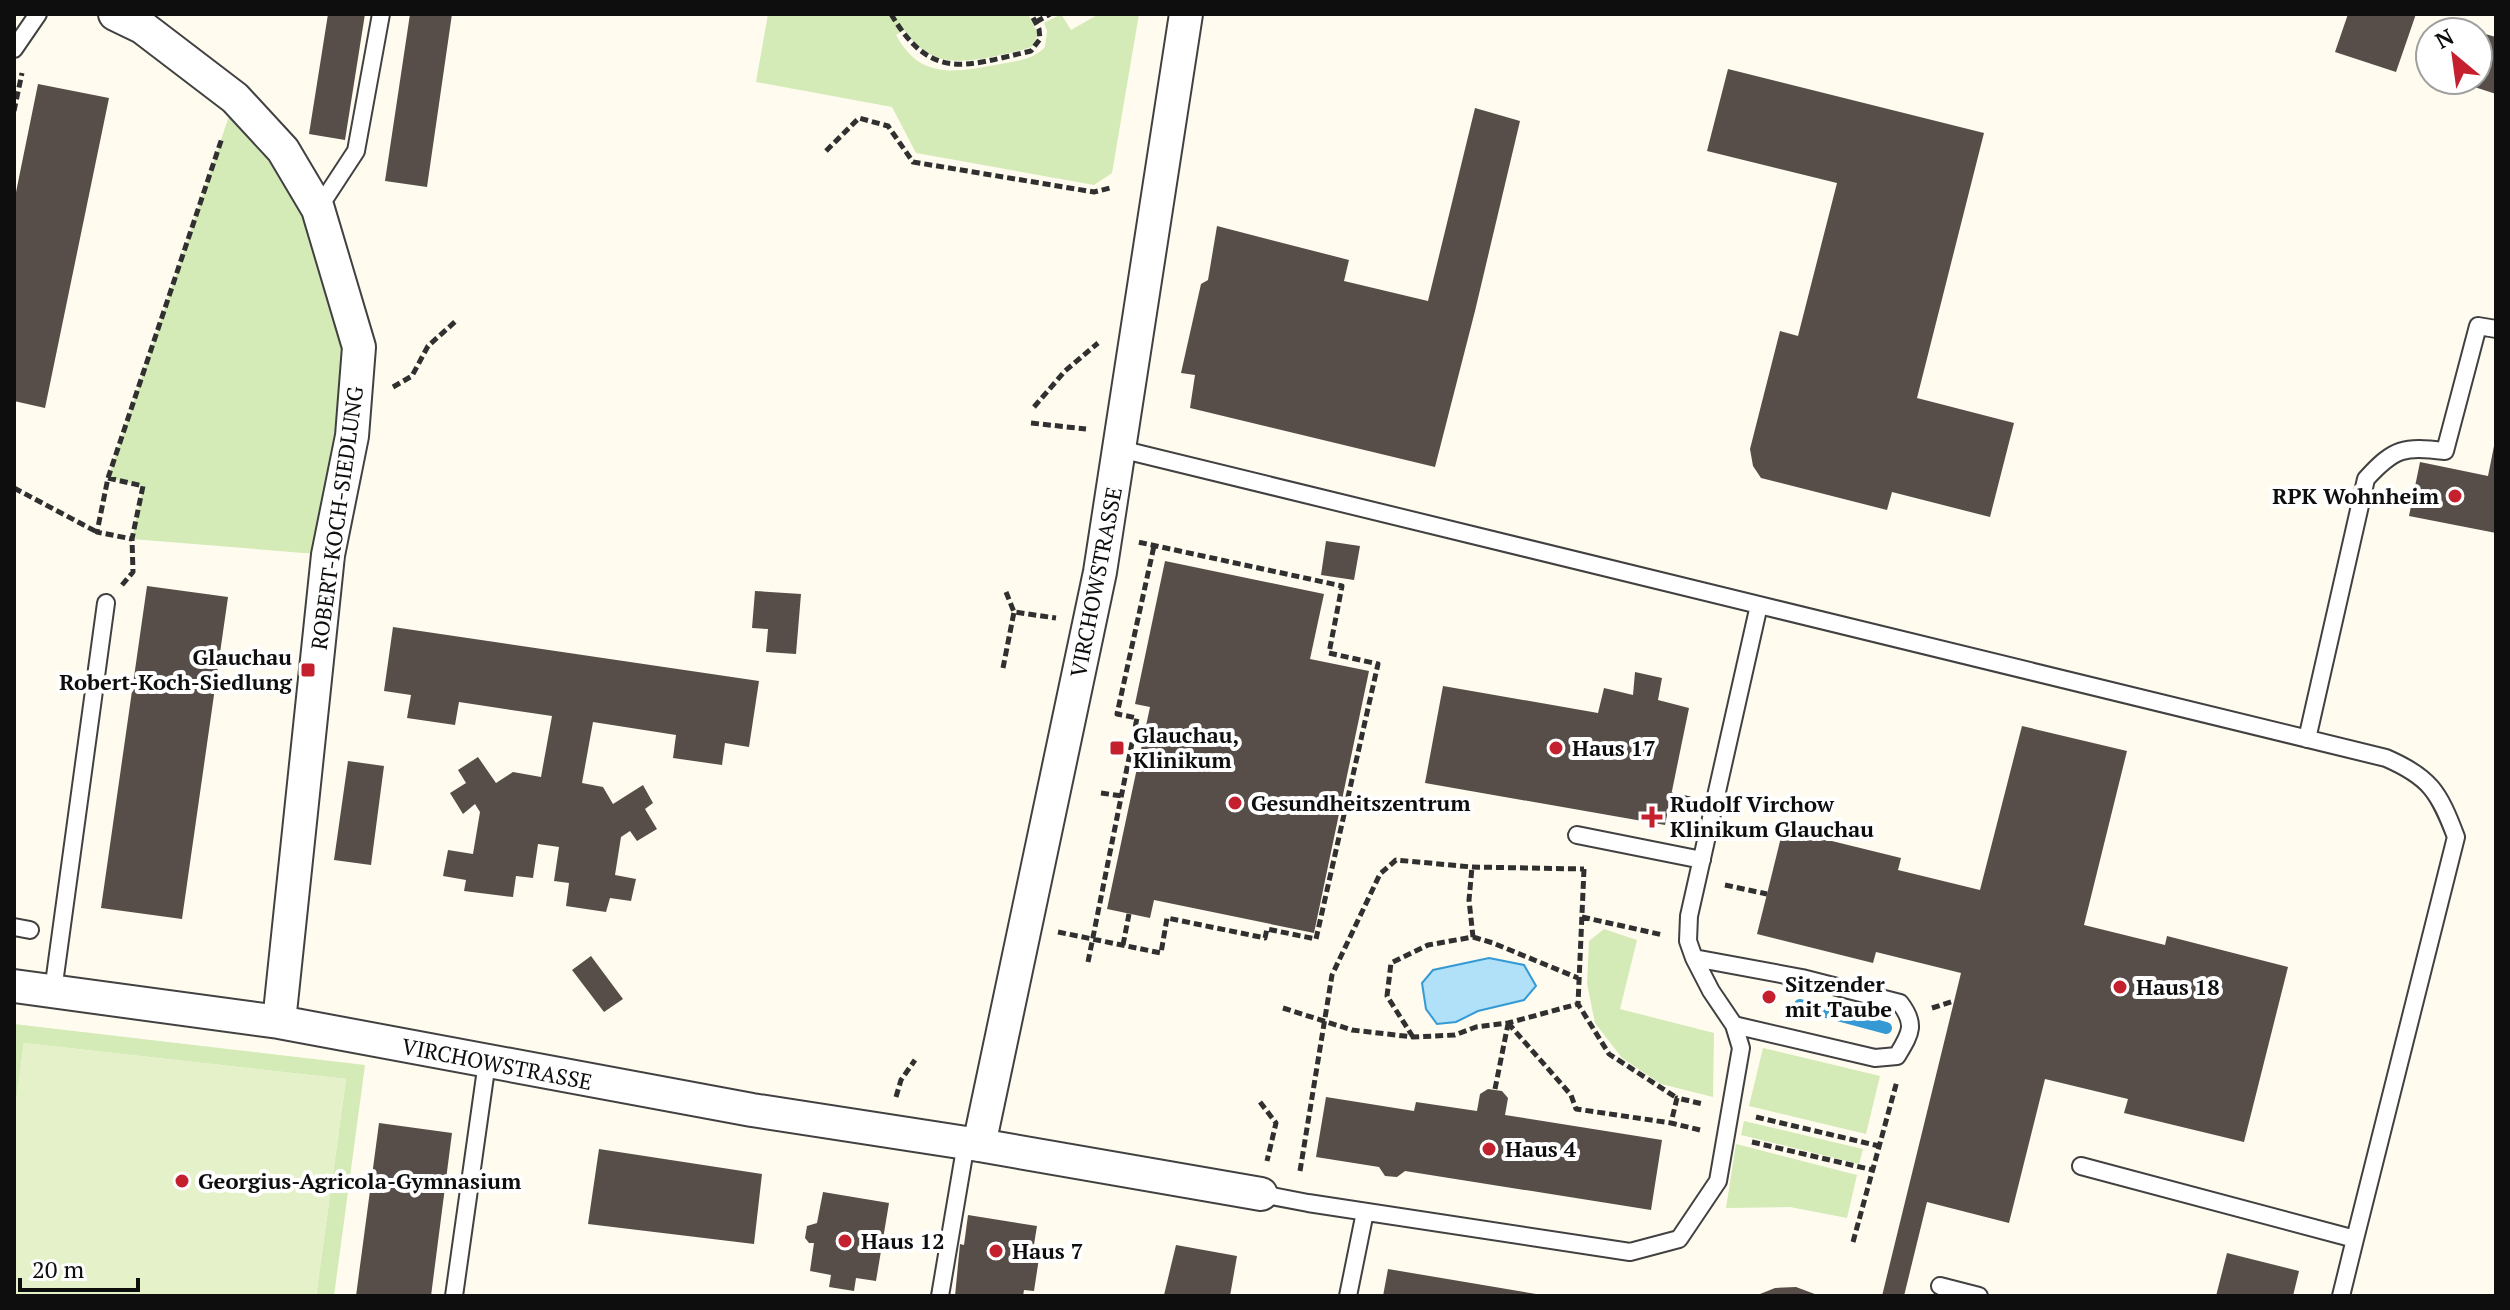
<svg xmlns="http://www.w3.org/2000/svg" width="2510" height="1310" viewBox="0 0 2510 1310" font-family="'PT Serif',serif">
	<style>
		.green { fill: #d4ebb7 }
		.pitch { fill: #e5f2c9 }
		.water { fill: #b1e1f9; stroke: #359ad3; stroke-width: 2 }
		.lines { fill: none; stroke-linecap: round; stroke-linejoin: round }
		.stream { stroke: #359ad3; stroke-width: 12 }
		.building { fill: #574e4a }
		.lane-casing { stroke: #414141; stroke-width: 20 }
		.street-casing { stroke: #414141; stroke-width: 36 }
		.path { stroke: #303030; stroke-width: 5; stroke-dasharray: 8 4; stroke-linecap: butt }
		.lane { stroke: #fff; stroke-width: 16 }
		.street { stroke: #fff; stroke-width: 32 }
		.poi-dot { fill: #c4202e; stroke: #fff; stroke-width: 3 }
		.labels { text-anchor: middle; stroke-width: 8; stroke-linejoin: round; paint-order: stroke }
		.poi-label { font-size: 22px; font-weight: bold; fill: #0e0e0e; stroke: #fff; text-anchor: start }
		.street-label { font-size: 22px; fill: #0e0e0e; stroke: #fff }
	</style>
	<rect width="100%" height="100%" fill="#fffbef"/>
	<!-- green -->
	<path class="green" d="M768 14H1028L1038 34 1033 46C1022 51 1008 53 996 56 957 64 929 66 904 30L896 35C921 81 956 72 1000 64 1016 61 1033 60 1045 47L1047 31 1044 23 1061 14 1071 30 1099 14H1139L1112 173 1094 185 916 153 892 107 756 82Z
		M235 98 283 150 359 347 328 555 132 539 143 486 108 478Z
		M1604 929 1637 940 1620 1009 1714 1033 1713 1097 1661 1084 1622 1058 1595 1023 1587 984 1589 941Z
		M14 1024 365 1065 334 1296H316L346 1079 24 1043 14 1118Z
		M1763 1048 1880 1076 1866 1134 1749 1106Z
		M1744 1121 1863 1149 1859 1164 1741 1135Z
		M1736 1144 1857 1175 1847 1218 1790 1207 1726 1208Z"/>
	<!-- pitch -->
	<path class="pitch" d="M24 1043 346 1079 316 1296H14V1118Z"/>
	<!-- water -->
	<path class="water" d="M1489 958 1524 965 1536 986 1524 1000 1478 1011 1456 1022 1437 1024 1426 1009 1422 983 1433 970Z"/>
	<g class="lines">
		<!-- stream -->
		<path class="stream" d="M1800 1005 1886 1028"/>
	</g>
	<!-- building -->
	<path class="building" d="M328 14H365L345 140 309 134Z
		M410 14H452L427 187 385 181Z
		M2348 14H2416L2396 72 2335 52Z
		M2478 32 2496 37V94L2456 81 2478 80Z
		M1728 69 1984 133 1917 398 2014 423 1990 517 1892 492 1887 510 1761 478 1753 466 1750 449 1780 331 1798 336 1837 183 1707 151Z
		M38 84 109 98 45 408 14 401V202Z
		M1475 108 1520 121 1475 311 1435 467 1190 408 1195 375 1181 373 1201 284 1208 280 1217 226 1349 260 1344 281 1428 301Z
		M2495 441 2496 533 2409 516 2420 462 2488 476Z
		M1326 541 1360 546 1354 580 1321 575Z
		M1165 561 1324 594 1310 659 1369 671 1314 933 1154 900 1150 918 1107 909 1150 707 1135 704Z
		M147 586 228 597 182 919 101 908Z
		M755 591 801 594 796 654 766 652 768 629 752 628Z
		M393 627 759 681 749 747 725 743 722 765 673 758 676 735 593 722 582 783 603 787 613 804 643 785 653 803 645 809 657 829 637 841 630 831 621 837 615 875 636 879 631 901 610 898 606 912 566 906 569 883 554 881 559 847 538 844 533 878 516 876 513 897 464 891 466 880 443 876 448 850 473 854 480 812 475 804 463 814 450 793 466 783 458 770 478 757 496 783 513 772 541 777 552 716 459 702 455 725 407 718 411 695 384 691Z
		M1635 672 1662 678 1658 700 1689 708 1665 825 1425 783 1443 686 1598 713 1604 688 1633 695Z
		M2022 726 2127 751 2084 925 2165 945 2167 936 2288 967 2244 1142 2124 1113 2128 1099 2045 1079 2009 1223 1927 1202 1904 1296H1882L1961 973 1876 952 1873 963 1757 934 1767 894 1783 829 1901 858 1898 870 1980 890Z
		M348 761 384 766 371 865 334 860Z
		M591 956 623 999 604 1012 572 970Z
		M1488 1089 1502 1091 1508 1098 1505 1115 1662 1140 1651 1210 1405 1171 1397 1177 1385 1176 1379 1167 1316 1157 1326 1097 1414 1111 1416 1102 1477 1111 1480 1094Z
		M379 1123 452 1133 431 1296H356Z
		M599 1149 762 1174 754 1244 588 1224Z
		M823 1192 889 1203 876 1281 856 1278 854 1291 829 1287 831 1275 810 1271 814 1243H809L805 1238 807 1226 817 1223Z
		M968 1215 1037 1226 1032 1257 1039 1258 1034 1291 1024 1290 1023 1296H955L960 1244 964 1245Z
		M1176 1245 1237 1256 1230 1296 1164 1295Z
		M2227 1253 2299 1271 2293 1296H2216Z
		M1388 1269 1536 1294V1296H1383Z
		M1796 1287 1820 1296H1755L1775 1288Z"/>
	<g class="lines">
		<defs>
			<path id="lane" d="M14 49 38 14
				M318 209 356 151 381 14
				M1120 449 1759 605
				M2307 739 2366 479C2394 448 2404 446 2445 451L2478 326 2496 329
				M1577 835 1702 860
				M14 927 30 930
				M1694 958 1802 978 1900 1003C1917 1025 1910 1034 1897 1056L1875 1058 1734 1025
				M53 991 106 603
				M1261 1194 1308 1203 1630 1252 1679 1239 1718 1181 1741 1048 1734 1025 1711 991 1694 958 1688 941 1689 916 1759 605 2386 758C2430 777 2439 792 2456 837L2355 1239 2081 1166
				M1940 1286 1979 1296
				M454 1296 487 1062
				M940 1296 966 1143
				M1348 1296 1365 1212
				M2341 1296 2355 1239"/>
			<path id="street" d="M115 14 142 27 235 98 283 150 318 209 359 347 352 436 328 555 279 1022
				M14 986 279 1022 752 1110 979 1145 1261 1194
				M979 1145 1100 572 1186 14"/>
		</defs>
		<!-- lane casing -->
		<use href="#lane" class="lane-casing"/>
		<!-- street casing -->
		<use href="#street" class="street-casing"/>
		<!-- path -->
		<path class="path" d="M891 14C931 82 965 66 1031 51L1040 39 1039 29 1031 14
			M1036 22 1050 14
			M14 111 22 73
			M826 151 859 118 888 126 913 162 1094 192 1110 188
			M393 387 412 376 428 346 457 320
			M1034 407 1065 371 1098 343
			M1031 423 1086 429
			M108 478 222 138
			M14 488 97 532
			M122 585 133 572 132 539 143 486 108 478 97 532 132 539
			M1006 592 1014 612 1056 618
			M1003 668 1014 612
			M1101 793 1122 796
			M1671 795 1690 799
			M1584 869 1578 1004 1609 1054 1677 1098
			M1725 885 1767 894
			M1582 917 1663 935
			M1058 932 1161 953 1167 918 1265 938 1267 929 1316 939 1378 664 1329 653 1342 586 1138 542
			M1473 937 1493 943 1578 978
			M1123 945 1129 914
			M1088 962 1137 718 1117 714 1154 546
			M1283 1008 1352 1030 1413 1037 1455 1035 1476 1027 1508 1023 1578 1004
			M1932 1008 1954 1001
			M1508 1023 1571 1095 1576 1109 1671 1123
			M1413 1037 1387 996 1391 963 1428 945 1473 937 1469 900 1472 867
			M1495 1089 1508 1024
			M896 1097 901 1080 915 1060
			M1260 1102 1276 1123 1267 1161
			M1756 1117 1879 1146
			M1700 1130 1671 1123 1677 1098 1703 1104
			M1752 1142 1873 1170
			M1300 1171 1332 975 1380 874 1396 860 1472 867 1584 869
			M1853 1242 1897 1081"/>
		<!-- lane -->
		<use href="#lane" class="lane"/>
		<!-- street -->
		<use href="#street" class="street"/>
	</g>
	<!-- markers -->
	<g class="poi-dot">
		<circle cx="2455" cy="496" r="8"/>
		<rect x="300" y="662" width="16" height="16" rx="4"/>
		<rect x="1109" y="740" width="16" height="16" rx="4"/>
		<circle cx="1556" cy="748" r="8"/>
		<circle cx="1235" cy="803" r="8"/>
		<path d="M1648 805h8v8h8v8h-8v8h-8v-8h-8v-8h8z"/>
		<circle cx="2120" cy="987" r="8"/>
		<circle cx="1769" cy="997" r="8"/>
		<circle cx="1489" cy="1149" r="8"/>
		<circle cx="182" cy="1181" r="8"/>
		<circle cx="845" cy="1241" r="8"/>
		<circle cx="996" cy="1251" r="8"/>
	</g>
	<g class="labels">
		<!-- poi labels -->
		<g class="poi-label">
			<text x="2439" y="504" text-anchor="end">RPK Wohnheim</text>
			<text x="292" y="665" text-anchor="end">Glauchau<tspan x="292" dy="25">Robert-Koch-Siedlung</tspan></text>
			<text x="1133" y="743">Glauchau,<tspan x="1133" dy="25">Klinikum</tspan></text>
			<text x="1572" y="756">Haus 17</text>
			<text x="1251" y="811">Gesundheitszentrum</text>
			<text x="1670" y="812">Rudolf Virchow<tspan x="1670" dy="25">Klinikum Glauchau</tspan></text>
			<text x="1785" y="992">Sitzender<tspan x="1785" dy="25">mit Taube</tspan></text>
			<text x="2136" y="995">Haus 18</text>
			<text x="1505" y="1157">Haus 4</text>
			<text x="198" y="1189">Georgius-Agricola-Gymnasium</text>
			<text x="861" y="1249">Haus 12</text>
			<text x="1012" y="1259">Haus 7</text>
		</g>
		<!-- street labels -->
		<g class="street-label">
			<text transform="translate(337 518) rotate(-82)" y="8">ROBERT-KOCH-SIEDLUNG</text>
			<text transform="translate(1096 582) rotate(-79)" y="8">VIRCHOWSTRASSE</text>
			<text transform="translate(497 1064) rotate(11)" y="8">VIRCHOWSTRASSE</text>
		</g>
	</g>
	<!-- border -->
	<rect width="2510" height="1310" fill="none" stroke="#0e0e0e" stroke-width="32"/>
	<!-- north arrow -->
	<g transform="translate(2454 56) rotate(331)"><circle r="38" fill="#ffffff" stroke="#9f9f9f" stroke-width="2"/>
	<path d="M0-6L14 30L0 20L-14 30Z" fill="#c4202e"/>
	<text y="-12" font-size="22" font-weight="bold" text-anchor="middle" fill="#0e0e0e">N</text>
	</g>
	<!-- scale -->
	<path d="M20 1278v12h118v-12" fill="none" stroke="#0e0e0e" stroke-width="4"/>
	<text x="32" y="1278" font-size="24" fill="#0e0e0e" stroke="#ffffff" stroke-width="6" paint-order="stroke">20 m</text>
</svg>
